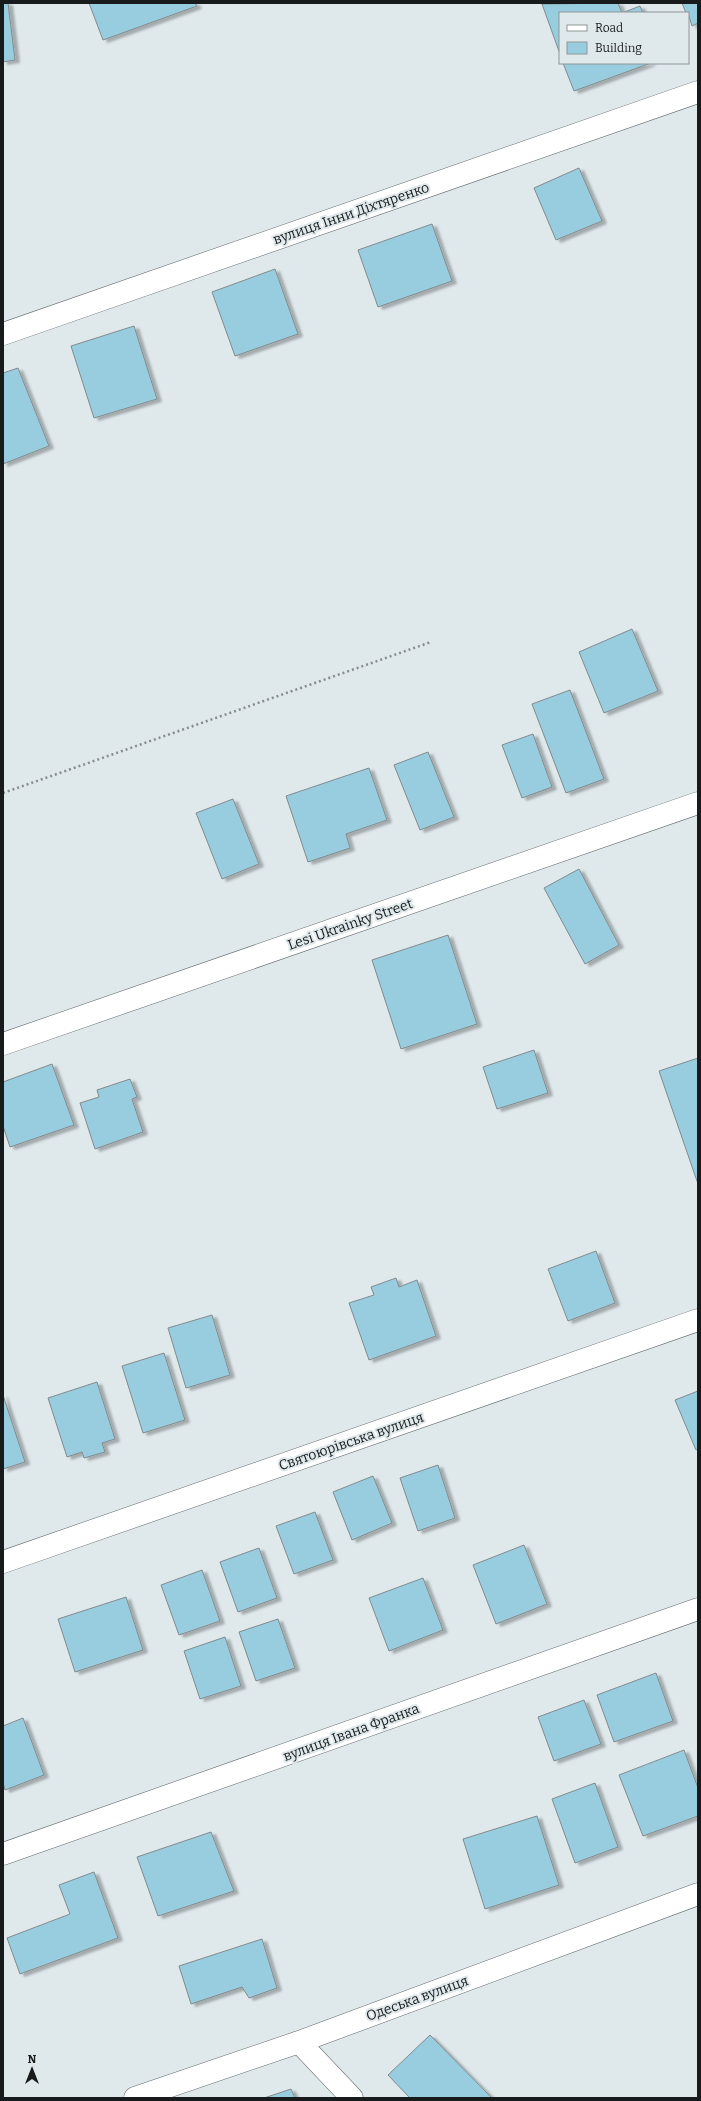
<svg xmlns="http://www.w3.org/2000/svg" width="701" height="2101" viewBox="0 0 701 2101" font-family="Bitter,serif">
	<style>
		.building { fill: #98cddf; stroke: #828a8d; filter: url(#shadow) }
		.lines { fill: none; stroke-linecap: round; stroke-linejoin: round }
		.minor-casing { stroke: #646c6e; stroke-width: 23 }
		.path { stroke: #868c8e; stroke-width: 2.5; stroke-dasharray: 2 3; stroke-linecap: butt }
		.minor { stroke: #fff; stroke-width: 22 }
		.labels { text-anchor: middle; stroke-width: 4; stroke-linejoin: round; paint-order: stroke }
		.street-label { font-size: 14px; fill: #181b1c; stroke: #dfe8eb }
	</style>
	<defs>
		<filter id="shadow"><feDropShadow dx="4.5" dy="2.5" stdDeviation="1" flood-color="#0004"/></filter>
	</defs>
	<rect width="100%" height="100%" fill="#dfe8eb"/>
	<!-- building -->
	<path class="building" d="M3 3H8L15 60 3 62Z
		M89 3H195L197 6 103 40Z
		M618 3 622 13H560V54L542 4Z
		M682 3H698V23L692 26 688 13H686Z
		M640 6 643 13H622Z
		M563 63H651L574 91Z
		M579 168 602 221 556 240 534 188Z
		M432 224 452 281 378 307 358 250Z
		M275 269 298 334 235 356 212 292Z
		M134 326 157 399 94 418 71 346Z
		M18 368 49 446 3 464V373Z
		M632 629 658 691 604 713 579 652Z
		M570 690 604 779 566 793 532 704Z
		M533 734 552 787 522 798 502 745Z
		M428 752 454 817 420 830 394 765Z
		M369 768 387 820 346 834 350 848 308 862 286 796Z
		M233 799 259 864 222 879 196 813Z
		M579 869 619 945 585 964 544 888Z
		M448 935 477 1024 401 1049 372 960Z
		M534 1050 548 1093 497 1109 483 1067Z
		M698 1058V1184L659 1071Z
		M52 1064 74 1125 10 1147 3 1126V1082Z
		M130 1079 137 1097 132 1099 143 1132 95 1149 80 1103 99 1097 97 1090Z
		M596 1251 615 1303 568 1321 548 1269Z
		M396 1278 399 1287 417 1280 436 1336 369 1360 349 1303 374 1295 371 1287Z
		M212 1315 230 1375 186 1388 168 1328Z
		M164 1353 185 1420 143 1433 122 1366Z
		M97 1382 115 1439 102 1443 105 1452 84 1458 82 1452 67 1457 48 1398Z
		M698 1391V1449L696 1450 675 1400Z
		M3 1395 25 1462 3 1469Z
		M438 1465 455 1518 418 1531 400 1478Z
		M373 1476 392 1523 352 1540 333 1492Z
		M315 1512 333 1560 294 1574 276 1526Z
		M524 1545 547 1604 496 1624 473 1565Z
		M259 1548 277 1598 238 1612 220 1562Z
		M202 1570 220 1621 179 1635 161 1585Z
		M423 1578 443 1630 389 1651 369 1598Z
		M126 1597 143 1650 75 1672 58 1619Z
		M278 1619 295 1668 256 1681 239 1632Z
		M225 1637 241 1686 200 1699 184 1651Z
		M656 1673 673 1721 614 1742 597 1695Z
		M584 1700 601 1744 554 1761 538 1717Z
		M23 1718 44 1775 5 1790 3 1783V1726Z
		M684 1750 698 1788V1816L643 1836 619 1775Z
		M595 1783 618 1847 575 1863 552 1799Z
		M537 1816 559 1885 485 1909 463 1839Z
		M211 1832 234 1891 158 1916 137 1857Z
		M94 1872 118 1938 20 1974 7 1938 70 1914 59 1885Z
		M262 1939 277 1988 249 1998 242 1987 191 2004 179 1966Z
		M430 2035 492 2098H410L388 2075Z
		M291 2089 295 2098H264Z"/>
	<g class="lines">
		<defs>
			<path id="minor" d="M3 334 698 92
				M3 1044 698 803
				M3 1562 698 1320
				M3 1854 698 1609
				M299 2042 352 2098
				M135 2098 299 2042 698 1894"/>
		</defs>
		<!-- minor casing -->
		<use href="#minor" class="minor-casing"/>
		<!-- path -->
		<path class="path" d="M3 793 431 642"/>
		<!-- minor -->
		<use href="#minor" class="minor"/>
	</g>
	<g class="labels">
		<!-- street labels -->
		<g class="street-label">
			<text transform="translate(351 213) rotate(-19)" y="5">вулиця Інни Діхтяренко</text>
			<text transform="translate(350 924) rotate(-19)" y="5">Lesi Ukrainky Street</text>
			<text transform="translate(351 1441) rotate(-19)" y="5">Святоюрівська вулиця</text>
			<text transform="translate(351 1732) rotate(-20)" y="5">вулиця Івана Франка</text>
			<text transform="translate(417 1998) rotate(-20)" y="5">Одеська вулиця</text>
		</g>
	</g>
	<!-- border -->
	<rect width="701" height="2101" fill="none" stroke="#181b1c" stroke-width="8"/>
	<!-- legend -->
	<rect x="559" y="12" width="130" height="52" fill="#dfe8eb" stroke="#8f9698"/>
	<rect x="567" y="25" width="20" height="6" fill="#ffffff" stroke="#8f9698"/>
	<text x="595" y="32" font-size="12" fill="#181b1c">Road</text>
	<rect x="567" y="42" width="20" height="12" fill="#98cddf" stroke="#8f9698"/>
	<text x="595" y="52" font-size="12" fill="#181b1c">Building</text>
	<!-- north arrow -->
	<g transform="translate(32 2069)" stroke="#dfe8eb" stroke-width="3" paint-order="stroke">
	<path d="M0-3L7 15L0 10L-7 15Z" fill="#181b1c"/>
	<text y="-6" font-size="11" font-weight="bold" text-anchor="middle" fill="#181b1c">N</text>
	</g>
</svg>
